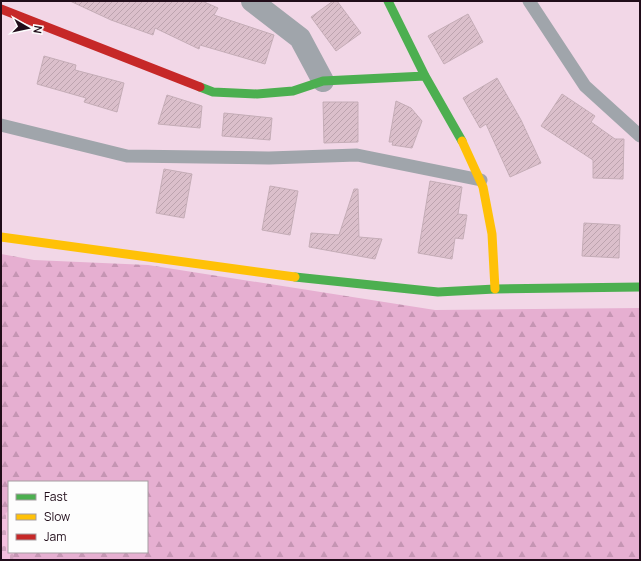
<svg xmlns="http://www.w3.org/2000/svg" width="641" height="561" viewBox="0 0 641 561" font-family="Manrope,sans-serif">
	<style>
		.forest { fill: url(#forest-firs); fill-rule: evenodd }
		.cemetery { fill: url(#cemetery-stones) }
		.building { fill: url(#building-hatch); stroke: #c5adb7 }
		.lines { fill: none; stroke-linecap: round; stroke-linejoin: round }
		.lane { stroke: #a0a5ab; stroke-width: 13 }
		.street { stroke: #a0a5ab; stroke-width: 22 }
		.fast { stroke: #4caf50; stroke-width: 9 }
		.slow { stroke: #ffc107; stroke-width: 9 }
		.jam { stroke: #c62828; stroke-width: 9 }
	</style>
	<defs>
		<pattern id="forest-firs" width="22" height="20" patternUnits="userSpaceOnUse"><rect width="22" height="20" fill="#e6afd1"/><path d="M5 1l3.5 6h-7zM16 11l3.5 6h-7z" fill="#c595b3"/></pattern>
		<pattern id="cemetery-stones" width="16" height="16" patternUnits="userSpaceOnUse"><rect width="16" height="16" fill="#f4c0df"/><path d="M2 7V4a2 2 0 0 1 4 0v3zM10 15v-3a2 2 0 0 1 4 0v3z" fill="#d1a4bf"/></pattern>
		<pattern id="building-hatch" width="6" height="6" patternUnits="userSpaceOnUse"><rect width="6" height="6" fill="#dbbfcb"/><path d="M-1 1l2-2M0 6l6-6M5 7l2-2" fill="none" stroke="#bca3ae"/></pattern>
	</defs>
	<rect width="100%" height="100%" fill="#f2d7e7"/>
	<!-- forest -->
	<path class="forest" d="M1 254 34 260 148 265 435 310 640 308V560H1ZM9 482H147V552H9Z"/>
	<!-- cemetery -->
	<path class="cemetery" d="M9 510V552H14L13 560H1V518Z"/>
	<!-- building -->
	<path class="building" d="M70 1H202L218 8 214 15 274 35 265 64 200 45 199 49 155 28 153 35 111 20Z
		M333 1H337L361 33 336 51 311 17Z
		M468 14 483 42 444 64 428 36Z
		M44 56 76 65 75 70 124 83 117 112 84 102 86 98 37 84Z
		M497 78 521 120 541 163 510 177 486 124 480 128 463 98Z
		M562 94 595 116 591 122 615 139H624L623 179 593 178V160L541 126Z
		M167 95 202 106 200 128 158 124Z
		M396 101 411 108 422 121 412 148 392 145 393 142H389Z
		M323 102H358V142L324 143Z
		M224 113 272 118 270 140 222 136Z
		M164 169 192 174 184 218 156 213Z
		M430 181 462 187 458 214 467 215 463 239 455 238 452 259 418 253Z
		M270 186 298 191 290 235 262 230Z
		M354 189H358L359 237 382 239 375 259 309 247 311 233 339 235Z
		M584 223 620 225 619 258 582 256Z"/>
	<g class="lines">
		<!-- lane -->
		<path class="lane" d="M529 1 585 86 640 136
			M1 125 127 156 269 158 357 155 481 180"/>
		<!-- street -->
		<path class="street" d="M252 1 300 38 323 81"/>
		<!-- fast -->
		<path class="fast" d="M388 1 425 76 462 141
			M200 87 213 92 257 94 293 91 323 81 425 76
			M295 277 438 292 495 289 640 287"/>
		<!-- slow -->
		<path class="slow" d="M462 141 483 187 492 234 495 289
			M1 237 295 277"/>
		<!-- jam -->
		<path class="jam" d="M1 9 200 87"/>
	</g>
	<!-- border -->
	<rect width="641" height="561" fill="none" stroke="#210d1a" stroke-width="4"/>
	<!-- legend -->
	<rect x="8" y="481" width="140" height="72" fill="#fdfdfd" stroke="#a59da2"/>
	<rect x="16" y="494" width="20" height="6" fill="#4caf50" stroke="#a59da2"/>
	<text x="44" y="501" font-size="12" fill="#210d1a">Fast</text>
	<rect x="16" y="514" width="20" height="6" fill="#ffc107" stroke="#a59da2"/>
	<text x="44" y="521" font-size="12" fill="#210d1a">Slow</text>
	<rect x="16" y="534" width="20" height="6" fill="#c62828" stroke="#a59da2"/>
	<text x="44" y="541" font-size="12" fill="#210d1a">Jam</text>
	<!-- north arrow -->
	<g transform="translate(28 28) rotate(99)" stroke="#fdfdfd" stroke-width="3" paint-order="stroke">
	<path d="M0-3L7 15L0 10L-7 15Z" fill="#210d1a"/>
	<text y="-6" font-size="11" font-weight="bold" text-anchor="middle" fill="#210d1a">N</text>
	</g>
</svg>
